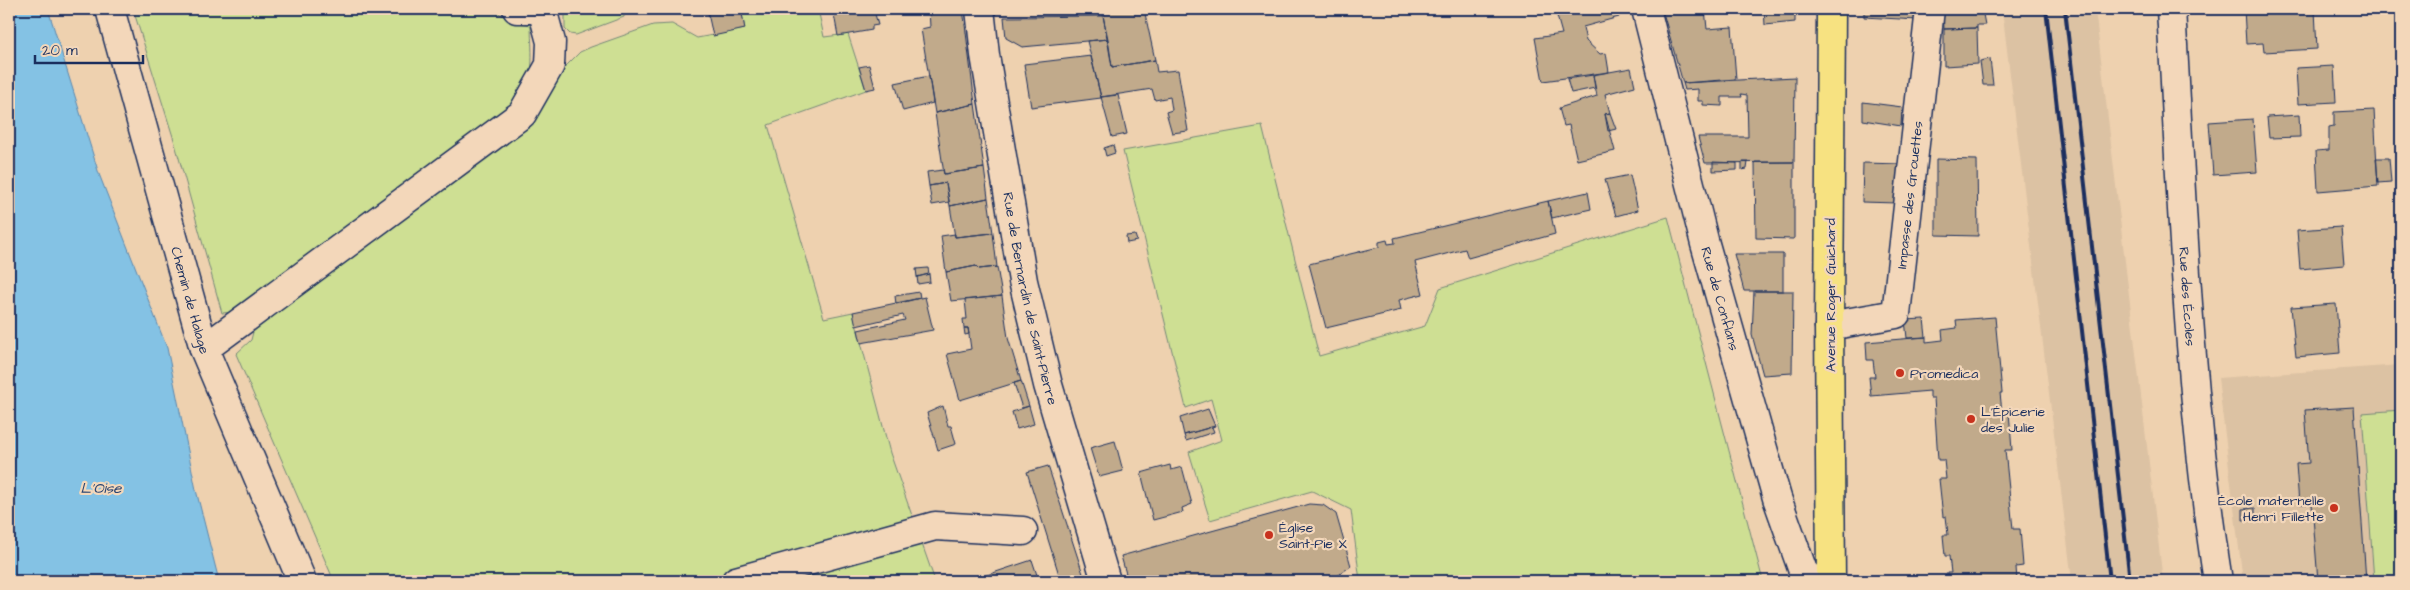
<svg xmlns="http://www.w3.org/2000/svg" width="2410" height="590" viewBox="0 0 2410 590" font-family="'Architects Daughter',sans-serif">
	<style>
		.built { fill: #dcc2a3 }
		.green { fill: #cedf93; stroke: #748778 }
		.water { fill: #84c2e4; stroke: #5a87ae }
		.building { fill: #c1aa8b; stroke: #1b2f5e }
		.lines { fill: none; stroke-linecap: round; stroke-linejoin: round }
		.minor-casing { stroke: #1b2f5e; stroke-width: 31 }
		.major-casing { stroke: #1b2f5e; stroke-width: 31 }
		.minor { stroke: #f3d7ba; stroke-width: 28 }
		.major { stroke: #f7e281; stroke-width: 28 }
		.rail { stroke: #1b2f5e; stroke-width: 4 }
		.poi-dot { fill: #c8321e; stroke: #f3d7ba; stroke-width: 2 }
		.labels { text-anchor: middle; stroke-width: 4.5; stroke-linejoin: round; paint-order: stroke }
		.street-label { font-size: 14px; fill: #1b2f5e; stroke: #f3d7ba }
		.poi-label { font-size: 14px; fill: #1b2f5e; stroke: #f3d7ba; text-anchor: start }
		.water-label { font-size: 15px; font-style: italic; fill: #2b4572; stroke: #f3d7ba }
	</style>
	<rect width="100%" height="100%" fill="#eed1af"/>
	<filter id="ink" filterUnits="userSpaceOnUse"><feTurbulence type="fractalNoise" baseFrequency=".02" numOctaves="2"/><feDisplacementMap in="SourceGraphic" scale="10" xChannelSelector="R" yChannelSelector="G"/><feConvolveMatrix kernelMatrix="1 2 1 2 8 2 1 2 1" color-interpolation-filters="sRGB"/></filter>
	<g filter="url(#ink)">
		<!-- built -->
		<path class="built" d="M2002 9H2095L2163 581H2072Z
			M2401 365V581H2243L2218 378Z"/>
		<!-- green -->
		<path class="green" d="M133 9H493L512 22 531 25C531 46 536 77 523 95 517 103 508 111 500 118L234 312 222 313 174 140Z
			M565 9H624V17L576 35 570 34 565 29Z
			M741 9H818L824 37 848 34 866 90 768 125 824 318 853 312 890 453 935 581H334L236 354 251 340 253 332 495 144 533 112 565 67 580 52 591 47 653 25 672 24 697 38 745 29Z
			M1262 126 1319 356 1425 326 1440 288 1668 217 1763 581H1360L1351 510 1312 491 1210 520 1189 452 1222 440 1211 399 1186 408 1123 151Z
			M2401 410V581H2374L2362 413Z"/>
		<!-- water -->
		<path class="water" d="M9 9H48L99 174 167 348 196 490 219 581H9Z"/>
		<!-- building -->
		<path class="building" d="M707 9H741L745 29 713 36Z
			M822 9H860L834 14Z
			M860 9H897L875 14 878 25 872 26V30L838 36 834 14Z
			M929 9H963L975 104 935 113 921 29 930 27Z
			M1102 9H1144L1155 60 1112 67Z
			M1555 9H1617L1619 17 1583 27 1586 41 1600 54 1606 53 1609 72 1543 81 1535 38 1562 34Z
			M1662 9H1705L1707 29 1732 27 1736 79 1683 83Z
			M1764 9H1795V22L1765 25Z
			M1864 9H1919L1918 20 1864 17Z
			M1943 9H1982L1985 25H1977V28L1944 29Z
			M2244 9H2292L2293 12 2315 10 2317 49 2264 52 2263 43 2246 44Z
			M1103 16 1108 39 1022 47 1006 38 1004 17Z
			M1977 28 1978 64 1944 66V29Z
			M1108 39 1112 67 1155 60 1157 72 1178 70 1188 131 1172 133 1166 112 1172 110 1170 97 1155 100 1152 89 1101 97 1087 41Z
			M1091 56 1101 98 1031 107 1024 64Z
			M1990 59 1993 85H1983L1980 61Z
			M869 65 875 88 866 90 859 67Z
			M2334 66 2336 102 2298 104 2296 68Z
			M1631 68 1635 86 1605 94 1610 113 1605 114 1615 151 1577 160 1569 125 1564 126 1559 108 1597 96 1593 75Z
			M1593 75 1595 88 1571 93 1567 79Z
			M929 76 933 103 903 111 895 83Z
			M1795 77 1794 162 1705 163 1698 137H1748L1747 95 1741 94 1742 97H1722V106L1703 105V101H1698V89L1685 90 1683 83Z
			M1118 95 1127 134 1112 137 1101 97Z
			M1863 102 1902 107 1901 126 1863 120Z
			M975 104 984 168 944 174 935 113Z
			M2374 110 2378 186 2318 191 2316 151 2329 150V127L2334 126V112Z
			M1610 113 1616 129 1608 131 1605 114Z
			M2299 115 2300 137 2269 138 2267 117Z
			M2253 119 2257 172 2213 175 2209 122Z
			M1113 145 1115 153 1106 156 1104 148Z
			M2376 158H2389L2391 182 2378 183Z
			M1936 159 1977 160 1978 236 1936 235Z
			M1713 162 1737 163V170L1713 171Z
			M1742 162H1748L1747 169 1742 170Z
			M1755 162H1794V239L1756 238Z
			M1863 163 1902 164 1897 203 1862 202Z
			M984 168 988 198 950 206 946 183 929 186 927 172 943 170 944 174Z
			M1630 175 1638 210 1616 216 1605 180Z
			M946 183 949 202 932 205 929 186Z
			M1588 192 1591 209 1552 218 1548 201Z
			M988 198 993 233 955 237 950 206Z
			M1548 201 1555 234 1468 258 1465 249 1415 262 1423 294 1399 300 1401 310 1326 328 1309 264 1379 247V242L1387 240 1388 244 1395 243 1394 238Z
			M2341 227 2344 265 2300 269 2297 230Z
			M993 233 997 267 979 269 976 266 946 272 941 236 955 234V237Z
			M1135 235 1137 241 1127 243 1126 236Z
			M1734 254H1783V291H1744Z
			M976 266 979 269 997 267 1002 296 951 301 946 272Z
			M928 268 929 274 917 277 916 269Z
			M929 274 930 282 918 284 917 277Z
			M1754 291H1793L1792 373 1763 375 1752 335Z
			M919 292 920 298 896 304 895 296Z
			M1002 296 1008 338 1021 381 960 400 947 354 971 349 968 328H964L963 319H967L965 300Z
			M925 297 933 330 861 343 858 330 905 320 903 315 856 326 853 312Z
			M2336 304 2340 353 2296 357 2291 307Z
			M1995 317 2002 393H2000L2002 412H2009L2012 450H2005L2013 529H2020L2023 566 2016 567 2017 581H1951V579H1947V573H1951L1949 556H1945L1943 535H1948L1946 516 1943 517 1939 479H1946L1944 460H1938L1934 398H1930V391L1871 396 1869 377H1875L1873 360H1867L1866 342 1926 337V342L1943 340 1942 330 1957 328 1956 320Z
			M1924 319 1926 337 1907 338 1905 320Z
			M964 328H968L969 334 965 335Z
			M1021 381 1029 406 1022 408 1014 383Z
			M943 406 948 426H951L956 444 938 450 927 413Z
			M1029 406 1034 424 1017 429 1012 412Z
			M2354 407 2366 581H2318L2312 504H2299L2296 464 2309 463 2305 410Z
			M1208 409 1215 426 1184 435 1180 418Z
			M1212 427 1214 432 1186 441 1184 435Z
			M1115 441 1123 471 1099 477 1090 448Z
			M1170 465 1171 470 1182 467 1192 504 1182 508 1183 512 1153 520 1141 473Z
			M1048 466 1061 506 1085 580 1061 581 1027 472Z
			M1309 504 1323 505 1336 514 1351 566 1330 581H1128L1121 556Z
			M2255 508V519L2243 520V509Z
			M1032 560 1039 581H972V580Z"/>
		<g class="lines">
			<defs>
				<g id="minor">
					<path id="s1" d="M110 9 204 349 302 581"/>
					<path d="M517 9H535"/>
					<path id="s2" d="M980 9 985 55 1023 281 1048 385 1106 581"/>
					<path id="s3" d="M1646 9 1705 244 1777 498 1803 571 1812 581"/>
					<path id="s4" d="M2171 9C2182 200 2188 392 2218 581"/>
					<path id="s5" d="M1829 326 1896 314 1930 9"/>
					<path d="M204 349 522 114 550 65 551 42 542 9"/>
					<path d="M736 581 935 526 1023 531"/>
				</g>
				<path id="major" d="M1831 9 1829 326 1831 581"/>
			</defs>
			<!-- minor casing -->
			<use href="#minor" class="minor-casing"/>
			<!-- major casing -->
			<use href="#major" class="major-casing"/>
			<!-- minor -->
			<use href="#minor" class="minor"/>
			<!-- major -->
			<use href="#major" class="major"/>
			<!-- rail -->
			<path class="rail" d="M2046 9 2110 581
				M2065 9 2130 581"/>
		</g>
	</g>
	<!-- markers -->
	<g class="poi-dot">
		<circle cx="1900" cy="373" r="5"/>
		<circle cx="1971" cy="419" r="5"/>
		<circle cx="2334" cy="508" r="5"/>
		<circle cx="1269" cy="535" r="5"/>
	</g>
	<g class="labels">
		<!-- street labels -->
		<g class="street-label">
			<text dy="5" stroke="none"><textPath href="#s5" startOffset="188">Impasse des Grouettes</textPath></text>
			<text transform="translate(1830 295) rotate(-90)" y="5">Avenue Roger Guichard</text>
			<text dy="5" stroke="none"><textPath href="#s4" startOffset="288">Rue des Écoles</textPath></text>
			<text dy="5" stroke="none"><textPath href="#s2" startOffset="294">Rue de Bernardin de Saint-Pierre</textPath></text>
			<text dy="5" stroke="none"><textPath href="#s3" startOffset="299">Rue de Conflans</textPath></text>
			<text dy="5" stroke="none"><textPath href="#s1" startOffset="302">Chemin de Halage</textPath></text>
		</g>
		<!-- poi labels -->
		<g class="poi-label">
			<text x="1910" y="378">Promedica</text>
			<text x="1981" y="416">L'Épicerie<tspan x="1981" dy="16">des Julie</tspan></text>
			<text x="2324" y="505" text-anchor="end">École maternelle<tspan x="2324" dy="16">Henri Fillette</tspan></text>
			<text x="1279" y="532">Église<tspan x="1279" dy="16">Saint-Pie X</tspan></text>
		</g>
		<!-- water labels -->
		<g class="water-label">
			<text x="101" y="493">L’Oise</text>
		</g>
	</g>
	<!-- margin -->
	<rect width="2410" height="590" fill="none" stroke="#f3d7ba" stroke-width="30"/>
	<rect x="15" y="15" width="2380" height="560" fill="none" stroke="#1b2f5e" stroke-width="2" filter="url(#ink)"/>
	<!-- scale -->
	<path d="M35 55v8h108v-8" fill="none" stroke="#1b2f5e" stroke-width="2.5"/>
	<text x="42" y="55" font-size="15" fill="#1b2f5e" stroke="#f3d7ba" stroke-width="4" paint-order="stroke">20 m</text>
</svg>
